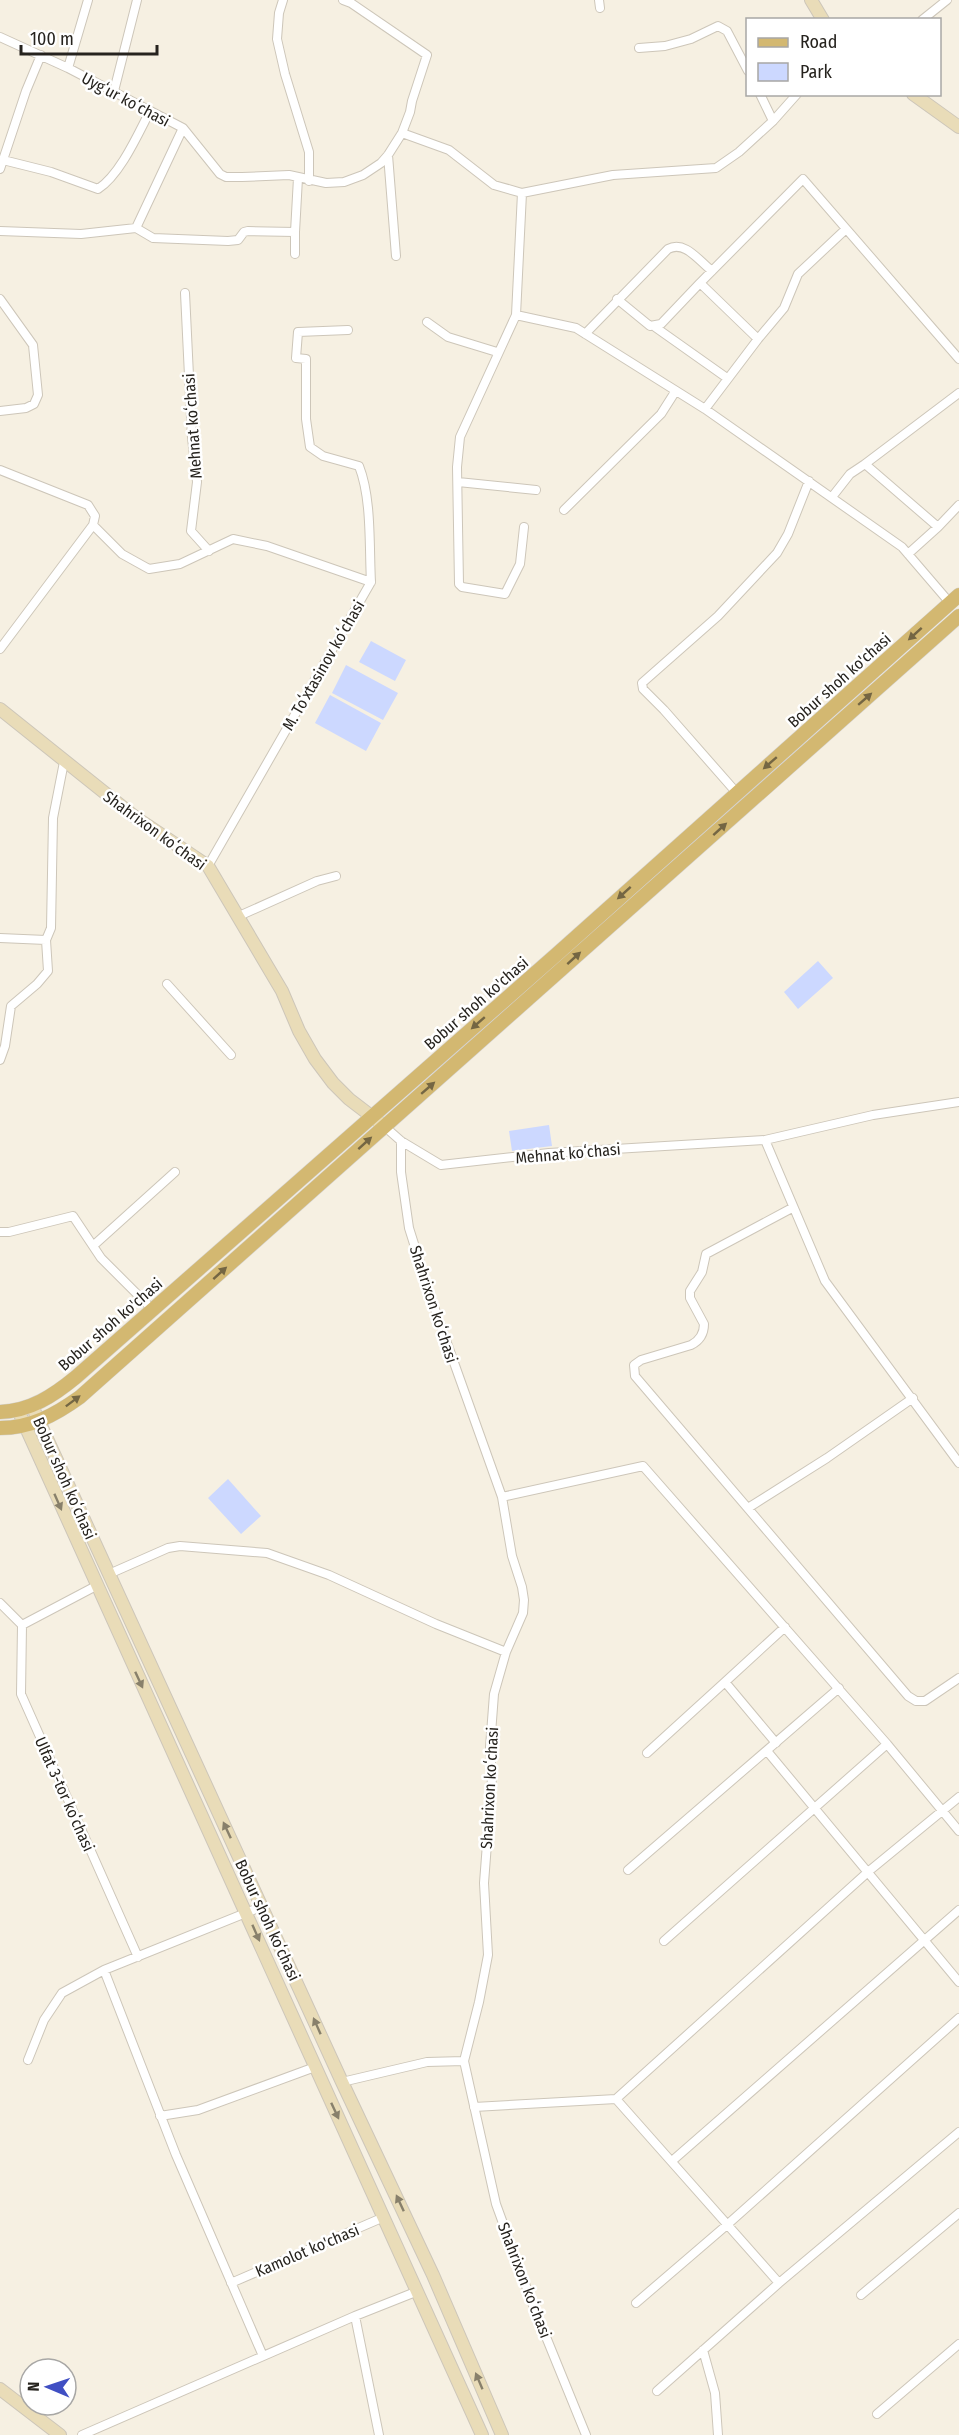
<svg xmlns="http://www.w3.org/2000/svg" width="959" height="2435" viewBox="0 0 959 2435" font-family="'Fira Sans Condensed',sans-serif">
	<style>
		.green { fill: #ccd8ff }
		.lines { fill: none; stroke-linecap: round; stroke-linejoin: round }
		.street-casing { stroke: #cdc6b9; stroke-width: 10 }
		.secondary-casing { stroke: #cdc6b9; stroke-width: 14 }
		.primary-casing { stroke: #d4d3d2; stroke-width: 15 }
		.street { stroke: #fff; stroke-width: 8 }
		.secondary { stroke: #e9dcb8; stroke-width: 12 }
		.primary { stroke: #d3b871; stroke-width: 14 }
		.oneway { fill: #746643 }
		.oneway2 { fill: #88806b }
		.labels { text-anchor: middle; stroke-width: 5; stroke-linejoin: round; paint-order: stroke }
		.street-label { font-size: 16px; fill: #26231e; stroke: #fff }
	</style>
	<rect width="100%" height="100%" fill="#f6f0e2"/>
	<!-- green -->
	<path class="green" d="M371 641 406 660 395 681 359 662Z
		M346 665 398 693 383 720 332 693Z
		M330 695 381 723 366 751 315 723Z
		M818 961 833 978 798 1009 784 992Z
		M549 1125 552 1146 512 1151 509 1131Z
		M228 1479 261 1516 241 1534 208 1498Z"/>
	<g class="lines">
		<defs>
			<path id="street" d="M283 0 279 13 277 39 285 74 309 152V181
				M599 0 600 8
				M922 20 947 0
				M0 37 68 68 183 128 220 174 226 177H242L289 175 326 183 344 182 363 175 381 163 388 155 402 133 410 112 412 101 427 55 351 3 343 0
				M639 48 665 46 691 39 718 26 727 31 748 71
				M68 68 88 0
				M114 91 137 0
				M760 94 773 121
				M402 133 449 150 494 185 522 193 613 175 716 168 739 152 773 121 797 94
				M388 155 396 256
				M3 160 51 172 98 189C120 175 138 134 150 111
				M0 169 26 91 41 55
				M522 193 516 315 576 328 705 409 902 547 950 603
				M136 228 153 238 228 241 238 240 244 232 248 231 295 232 298 178
				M0 231 81 234 136 228 183 128
				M295 232V254
				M185 293 192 438 197 482 191 531 209 551
				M0 299 33 345 38 395 34 404 26 408 0 411
				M617 299 650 326 661 324 700 283
				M516 315 460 437 457 467 459 584 462 587 505 594 520 564 524 527
				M427 322 448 337 497 352
				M655 327 727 378
				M348 330 298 332 296 358 306 359V419L310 447 323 456 359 466C372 499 369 547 371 582
				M585 334 668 249C685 240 699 261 712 271
				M758 339 784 308 798 274 846 229
				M705 409 758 339 700 283 803 179 959 359
				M0 470 88 505 95 516 93 525 122 554 149 569 180 564 233 539 267 546 371 582
				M458 482 536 490
				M832 497 850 474 865 464
				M564 510 661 414 675 392
				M938 527 959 505
				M908 554 938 527 865 464 959 393
				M0 649 93 525
				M736 792 664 710 643 689 642 683 718 616 777 553 788 534 809 481
				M208 866 371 582
				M239 916 317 881 336 876
				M0 938 46 940
				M167 984 231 1055
				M0 1060 5 1046 11 1006 37 984 48 971 46 940 51 928 53 818 64 762
				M384 1126 401 1141 441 1165 549 1153 765 1140 825 1281 959 1463
				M765 1140 873 1115 959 1102
				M401 1141V1172L409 1228 432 1301 502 1497 512 1556 522 1587 524 1600 523 1613 506 1652 494 1694 490 1747 492 1778 484 1883 488 1955 479 2002 464 2061 496 2204 531 2300 586 2435
				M792 1208 706 1254 702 1272 690 1291V1298L704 1324C704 1334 699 1341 691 1345L641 1360 634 1365 635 1376 908 1696 916 1701H925L959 1678
				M0 1232H9L73 1216 101 1258 152 1309
				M94 1245 175 1172
				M502 1497 643 1466 887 1744 959 1831
				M748 1508 827 1458 913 1398
				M109 1574 168 1548 180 1546 267 1553 329 1575 436 1624 506 1652
				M0 1603 22 1625
				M22 1625 21 1694 138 1957
				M22 1625 96 1586
				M776 1743 725 1682 785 1627
				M767 1751 959 1982
				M647 1753 725 1682
				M959 1797 869 1871 616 2099 779 2283 959 2132
				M628 1870 839 1688
				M664 1941 887 1744
				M28 2060 44 2020 62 1993 104 1970
				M342 2082 427 2062 464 2061
				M474 2107 616 2099
				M160 2116 198 2110 315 2067
				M672 2161 959 1910
				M231 2283 384 2217
				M861 2295 959 2213
				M636 2303 728 2224 959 2018
				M355 2316 379 2435
				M703 2350 715 2393 718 2435
				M263 2356 176 2155 104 1970 263 1906
				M657 2391 779 2283
				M877 2414 959 2344
				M82 2435 355 2316 418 2291"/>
			<path id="secondary" d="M811 0 823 20
				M913 94 959 127
				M0 709 135 817 208 866 282 991 299 1031 315 1059 333 1083 349 1099 379 1122
				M32 1406 342 2082 433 2275 502 2435
				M18 1410 482 2435
				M0 2389 60 2435"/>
			<path id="primary" d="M0 1412C30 1411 53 1396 76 1377L557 954 959 595
				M0 1428C31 1428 55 1415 80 1397L959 616"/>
		</defs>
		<!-- street casing -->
		<use href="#street" class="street-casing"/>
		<!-- secondary casing -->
		<use href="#secondary" class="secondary-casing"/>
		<!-- primary casing -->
		<use href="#primary" class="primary-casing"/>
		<!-- street -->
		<use href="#street" class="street"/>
		<!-- secondary -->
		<use href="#secondary" class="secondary"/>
		<!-- primary -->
		<use href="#primary" class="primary"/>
	</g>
	<!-- one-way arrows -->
	<defs><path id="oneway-solid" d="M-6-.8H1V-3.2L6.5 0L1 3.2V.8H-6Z" transform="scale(1.5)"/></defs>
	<g class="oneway">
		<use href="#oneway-solid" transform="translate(915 634) rotate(138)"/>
		<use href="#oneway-solid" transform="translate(865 699) rotate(-41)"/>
		<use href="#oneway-solid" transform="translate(770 763) rotate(139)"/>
		<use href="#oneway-solid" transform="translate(720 829) rotate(-42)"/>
		<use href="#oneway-solid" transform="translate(624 893) rotate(138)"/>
		<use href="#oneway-solid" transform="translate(574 958) rotate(-42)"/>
		<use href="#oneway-solid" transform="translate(478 1023) rotate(139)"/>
		<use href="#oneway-solid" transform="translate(428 1088) rotate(-41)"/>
		<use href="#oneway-solid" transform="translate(365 1143) rotate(-42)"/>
		<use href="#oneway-solid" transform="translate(220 1273) rotate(-42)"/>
		<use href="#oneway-solid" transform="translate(73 1401) rotate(-37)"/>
	</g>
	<g class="oneway2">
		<use href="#oneway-solid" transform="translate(58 1502) rotate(66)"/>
		<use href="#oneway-solid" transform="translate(139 1680) rotate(65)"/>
		<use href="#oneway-solid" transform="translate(227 1830) rotate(-115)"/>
		<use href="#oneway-solid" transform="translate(256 1933) rotate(66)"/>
		<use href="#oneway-solid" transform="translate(317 2026) rotate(-114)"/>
		<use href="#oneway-solid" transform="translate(335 2111) rotate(65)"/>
		<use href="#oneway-solid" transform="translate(400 2203) rotate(-115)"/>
		<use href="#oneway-solid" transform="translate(479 2381) rotate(-113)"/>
	</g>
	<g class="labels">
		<!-- street labels -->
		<g class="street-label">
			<text transform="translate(126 99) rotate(28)" y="6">Uygʻur koʻchasi</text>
			<text transform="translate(192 426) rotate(-94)" y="6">Mehnat koʻchasi</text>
			<text transform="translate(323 665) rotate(-60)" y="6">M. Toʻxtasinov koʻchasi</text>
			<text transform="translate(839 680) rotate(-42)" y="6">Bobur shoh ko'chasi</text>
			<text transform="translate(155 830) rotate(36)" y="6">Shahrixon koʻchasi</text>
			<text transform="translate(476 1003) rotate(-41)" y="6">Bobur shoh ko'chasi</text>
			<text transform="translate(568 1153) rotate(-5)" y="6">Mehnat koʻchasi</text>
			<text transform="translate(434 1304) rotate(72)" y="6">Shahrixon koʻchasi</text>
			<text transform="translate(110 1324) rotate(-41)" y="6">Bobur shoh ko'chasi</text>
			<text transform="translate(65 1478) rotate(66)" y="6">Bobur shoh koʻchasi</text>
			<text transform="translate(489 1788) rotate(-87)" y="6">Shahrixon koʻchasi</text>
			<text transform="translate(65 1794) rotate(66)" y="6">Ulfat 3-tor koʻchasi</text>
			<text transform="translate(268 1920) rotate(65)" y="6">Bobur shoh koʻchasi</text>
			<text transform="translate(307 2250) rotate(-23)" y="6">Kamolot ko'chasi</text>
			<text transform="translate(525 2280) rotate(69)" y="6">Shahrixon koʻchasi</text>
		</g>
	</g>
	<!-- legend -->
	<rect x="746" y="18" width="195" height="78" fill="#ffffff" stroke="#a8a7a5" stroke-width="1.5"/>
	<rect x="758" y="38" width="30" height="9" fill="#d3b871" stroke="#a8a7a5" stroke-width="1.5"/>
	<text x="800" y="48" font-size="18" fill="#26231e">Road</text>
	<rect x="758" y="63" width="30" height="18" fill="#ccd8ff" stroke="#a8a7a5" stroke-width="1.5"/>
	<text x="800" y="78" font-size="18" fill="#26231e">Park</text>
	<!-- north arrow -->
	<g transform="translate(48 2387) rotate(272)"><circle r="28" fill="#ffffff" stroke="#a8a7a5" stroke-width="1.5"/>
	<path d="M0-4.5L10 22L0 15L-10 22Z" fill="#404fc3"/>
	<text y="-9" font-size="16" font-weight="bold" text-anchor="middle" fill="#26231e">N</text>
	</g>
	<!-- scale -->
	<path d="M21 45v9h136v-9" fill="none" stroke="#26231e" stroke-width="3"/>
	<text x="30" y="45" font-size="18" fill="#26231e" stroke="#ffffff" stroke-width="4.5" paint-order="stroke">100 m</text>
</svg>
